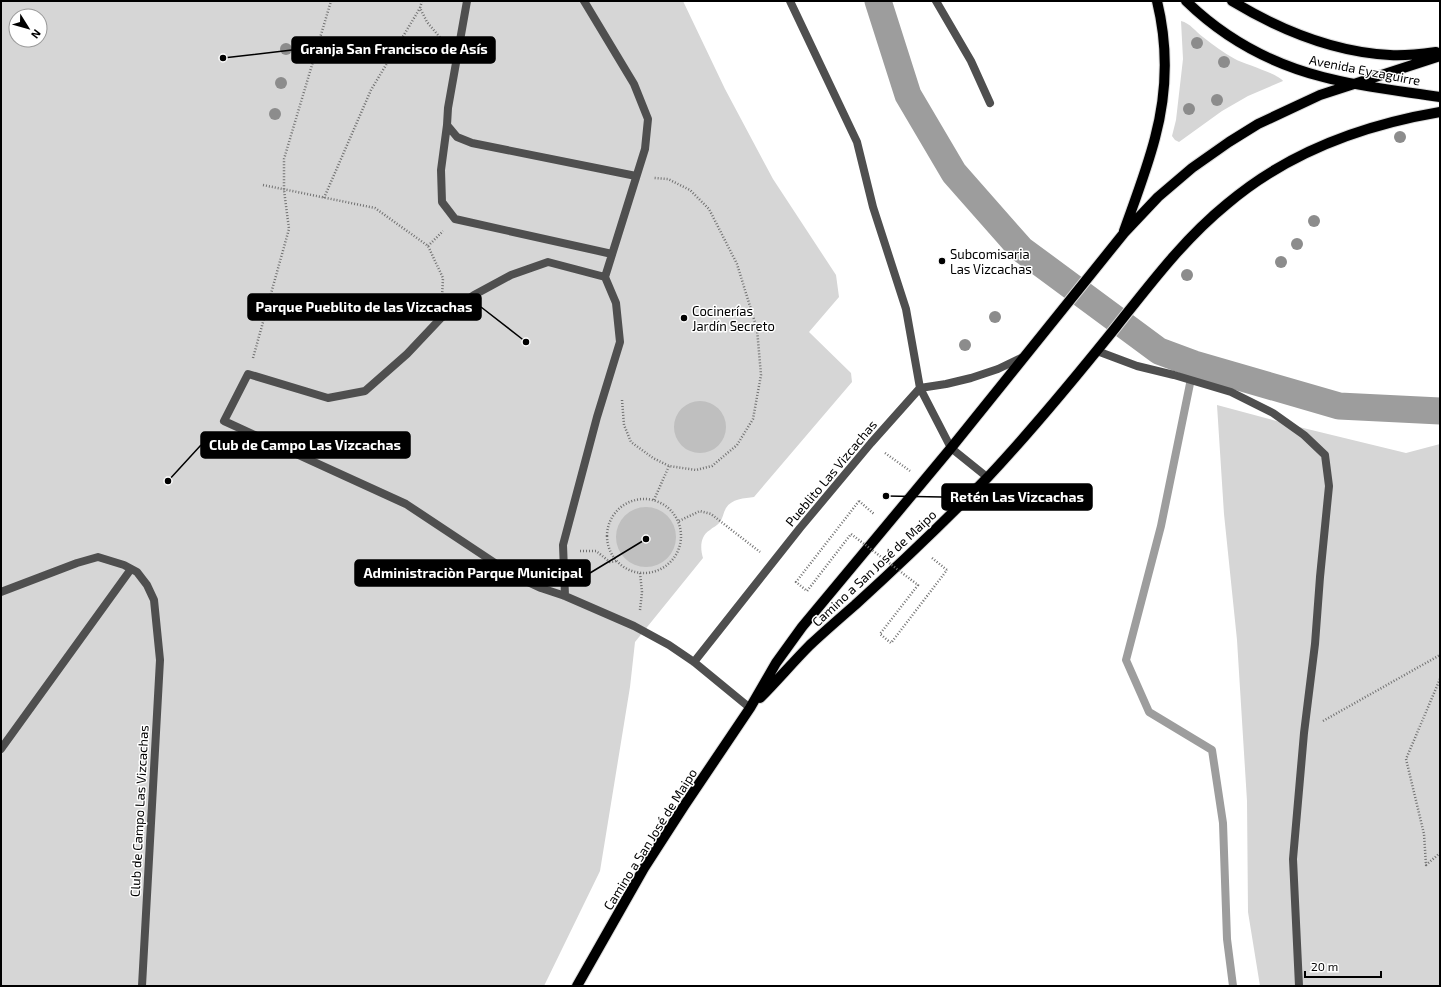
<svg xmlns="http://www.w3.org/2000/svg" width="1441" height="987" viewBox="0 0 1441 987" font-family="'Exo 2',sans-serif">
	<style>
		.green { fill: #d6d6d6; fill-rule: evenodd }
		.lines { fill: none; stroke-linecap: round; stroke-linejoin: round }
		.stream { stroke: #9d9d9d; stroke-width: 8 }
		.canal { stroke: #9d9d9d; stroke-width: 27 }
		.building { fill: #bfbfbf }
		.primary-casing { stroke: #dbdbdb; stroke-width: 12 }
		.path { stroke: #717171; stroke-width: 2.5; stroke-dasharray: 1 2; stroke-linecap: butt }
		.lane { stroke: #4f4f4f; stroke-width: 8 }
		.primary { stroke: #000; stroke-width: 10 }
		.path-bridge { stroke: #717171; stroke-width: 2.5; stroke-dasharray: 1 2; stroke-linecap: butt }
		.tree { fill: #8c8c8c }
		.poi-dot { fill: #000; stroke: #fff; stroke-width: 1.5 }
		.labels { text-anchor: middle; stroke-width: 3; stroke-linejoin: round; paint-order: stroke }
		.street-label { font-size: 13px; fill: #000; stroke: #fff }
		.poi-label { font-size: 13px; fill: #000; stroke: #fff; text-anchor: start }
		.leader { fill: none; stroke: #000; stroke-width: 1.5 }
		.callout-dot { fill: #000; stroke: #fff; stroke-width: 1.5 }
		.callout { fill: #000; stroke: #000; stroke-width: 1.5 }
		.callout-label { font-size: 14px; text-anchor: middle; font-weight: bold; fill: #fff }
	</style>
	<rect width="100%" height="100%" fill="#fff"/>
	<!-- green -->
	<path class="green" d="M1 1H683L725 89 773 179 836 275 839 297 809 332 851 373 852 382 754 497C745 498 731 499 726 508 723 513 723 518 720 522 717 526 713 527 710 530 700 536 700 548 703 558L635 642 630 687 600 871 544 986H1ZM16 16H40V40H16Z
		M1181 21C1190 23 1196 32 1203 37 1213 45 1224 53 1235 59 1244 64 1279 74 1283 81L1248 96 1222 111 1179 142 1175 140 1172 136 1176 120 1183 59Z
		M1217 405 1295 426 1406 453 1440 444V986H1260L1248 912 1247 801 1237 640 1224 514Z"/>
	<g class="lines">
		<!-- stream -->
		<path class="stream" d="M1194 364 1161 526 1126 660 1149 712 1212 750 1223 823 1227 939 1233 986"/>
		<!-- canal -->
		<path class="canal" d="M878 1 908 95 954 173 1021 249 1159 351 1194 364 1339 406 1440 411"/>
	</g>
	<!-- building -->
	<path class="building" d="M674 427a26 26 0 1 1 52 0a26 26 0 1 1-52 0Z
		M616 537a30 30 0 1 1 60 0a30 30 0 1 1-60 0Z"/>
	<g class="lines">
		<defs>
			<path id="primary" d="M1186 1C1224 38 1272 64 1323 77 1361 87 1401 91 1440 97
				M1232 1C1280 30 1333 52 1390 55 1405 56 1421 54 1436 52
				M1124 231C1135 200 1147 169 1155 138 1167 93 1168 46 1157 1
				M760 698C777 681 793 662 810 645 825 631 840 618 855 605 900 564 945 521 988 477 1033 429 1075 378 1116 327 1151 283 1184 239 1227 204 1287 153 1363 125 1440 112
				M577 986 644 868 684 806 750 708 776 663 802 627 951 448 1124 233 1158 197 1192 168 1229 142 1258 124 1320 95 1440 56"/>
		</defs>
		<!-- primary casing -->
		<use href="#primary" class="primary-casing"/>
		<!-- path -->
		<path class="path" d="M422 1 420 8 427 22 443 41
			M263 185 375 208 428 246 443 278 442 297
			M324 198 371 90 420 8
			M428 246 443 231
			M253 358 289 229 284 190V159L331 1
			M622 400 624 425 631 442 653 458 669 466 696 470 712 466 737 445 753 419 761 375 757 329 737 264 709 209 690 190 668 179 654 178
			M885 453 910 471
			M607 536a37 37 0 1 1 74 0a37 37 0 1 1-74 0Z
			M654 500 669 466
			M859 501 874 514
			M679 521 700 511 711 514 760 552
			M580 551H596L610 562 617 561
			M932 558 947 570
			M640 610 642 592 640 573
			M1440 679 1406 759 1424 834 1426 865 1440 853
			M1323 721 1440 655"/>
		<!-- lane -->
		<path class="lane" d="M467 1 448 108 447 125 457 137 472 143 636 176
			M790 1 857 142 873 207 906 309 920 388 951 448 987 477
			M936 1 971 61 990 103
			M447 125 441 170 442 202 455 219 612 254
			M605 277 548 262 511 275 474 295 441 318 407 354 365 391 328 398 248 374 224 421 406 504 513 575 541 588 565 596 634 626 669 645 694 662 750 708
			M1097 351 1137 366 1174 375 1231 392 1273 413 1304 435 1325 455 1329 486 1320 577 1315 644 1304 733 1293 859 1299 986
			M1 592 77 563 98 557 124 565 137 572 147 585 154 600 160 660 142 986
			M565 596 563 545 597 417 620 342 616 303 605 277 645 149 648 119 634 84 584 1
			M694 662 800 528 871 443 920 388 946 384 971 378 998 369 1023 357
			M1 749 131 569"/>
		<!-- primary -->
		<use href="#primary" class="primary"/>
		<!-- path-bridge -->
		<path class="path-bridge" d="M859 501 796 582 807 591 851 534 918 585 880 634 891 643 947 570"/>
	</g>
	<!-- trees -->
	<g class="tree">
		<circle cx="1197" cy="43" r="6"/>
		<circle cx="286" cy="49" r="6"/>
		<circle cx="1224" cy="62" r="6"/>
		<circle cx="281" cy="83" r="6"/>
		<circle cx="1217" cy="100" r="6"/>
		<circle cx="1189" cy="109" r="6"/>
		<circle cx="275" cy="114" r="6"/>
		<circle cx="1400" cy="137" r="6"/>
		<circle cx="1314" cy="221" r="6"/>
		<circle cx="1297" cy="244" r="6"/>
		<circle cx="1281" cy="262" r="6"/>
		<circle cx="1187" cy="275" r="6"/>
		<circle cx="995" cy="317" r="6"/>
		<circle cx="965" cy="345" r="6"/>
	</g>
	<!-- markers -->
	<g class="poi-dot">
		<circle cx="942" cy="261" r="4"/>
		<circle cx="684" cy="318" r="4"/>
	</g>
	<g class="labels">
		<!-- street labels -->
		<g class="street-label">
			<text transform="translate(1365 70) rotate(11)" y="5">Avenida Eyzaguirre</text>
			<text transform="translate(831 473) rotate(-50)" y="5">Pueblito Las Vizcachas</text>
			<text transform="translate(874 568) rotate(-43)" y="5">Camino a San José de Maipo</text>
			<text transform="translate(139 811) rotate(-87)" y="5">Club de Campo Las Vizcachas</text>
			<text transform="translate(650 839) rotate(-58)" y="5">Camino a San José de Maipo</text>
		</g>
		<!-- poi labels -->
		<g class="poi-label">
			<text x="950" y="259">Subcomisaria<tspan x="950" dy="15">Las Vizcachas</tspan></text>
			<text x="692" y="316">Cocinerías<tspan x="692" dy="15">Jardín Secreto</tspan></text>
		</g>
	</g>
	<!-- callouts -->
	<path class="leader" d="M223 58L292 50M526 342L481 307M168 481L201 445M886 496L942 497M646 539L590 573"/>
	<g class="callout-dot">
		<circle cx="223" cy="58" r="4"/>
		<circle cx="526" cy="342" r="4"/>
		<circle cx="168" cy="481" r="4"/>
		<circle cx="886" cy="496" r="4"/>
		<circle cx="646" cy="539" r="4"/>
	</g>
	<g class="callout">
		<rect x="292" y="37" width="203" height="26" rx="4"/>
		<rect x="248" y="294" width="233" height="26" rx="4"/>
		<rect x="201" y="432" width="209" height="26" rx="4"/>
		<rect x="942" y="484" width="150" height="26" rx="4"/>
		<rect x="355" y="560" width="235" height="26" rx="4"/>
	</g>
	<g class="callout-label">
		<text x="394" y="54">Granja San Francisco de Asís</text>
		<text x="364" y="312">Parque Pueblito de las Vizcachas</text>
		<text x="305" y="450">Club de Campo Las Vizcachas</text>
		<text x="1017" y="502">Retén Las Vizcachas</text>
		<text x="473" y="578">Administraciòn Parque Municipal</text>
	</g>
	<!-- border -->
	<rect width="1441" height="987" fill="none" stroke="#000000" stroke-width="4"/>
	<!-- north arrow -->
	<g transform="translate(28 28) rotate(127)"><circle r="19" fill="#ffffff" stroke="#999999"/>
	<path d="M0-3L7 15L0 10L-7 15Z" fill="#000000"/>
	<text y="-6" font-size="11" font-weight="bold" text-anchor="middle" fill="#000000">N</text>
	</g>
	<!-- scale -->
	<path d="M1305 971v6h76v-6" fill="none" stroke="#000000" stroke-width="2"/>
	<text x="1311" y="971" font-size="12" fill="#000000" stroke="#ffffff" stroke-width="3" paint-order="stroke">20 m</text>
</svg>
